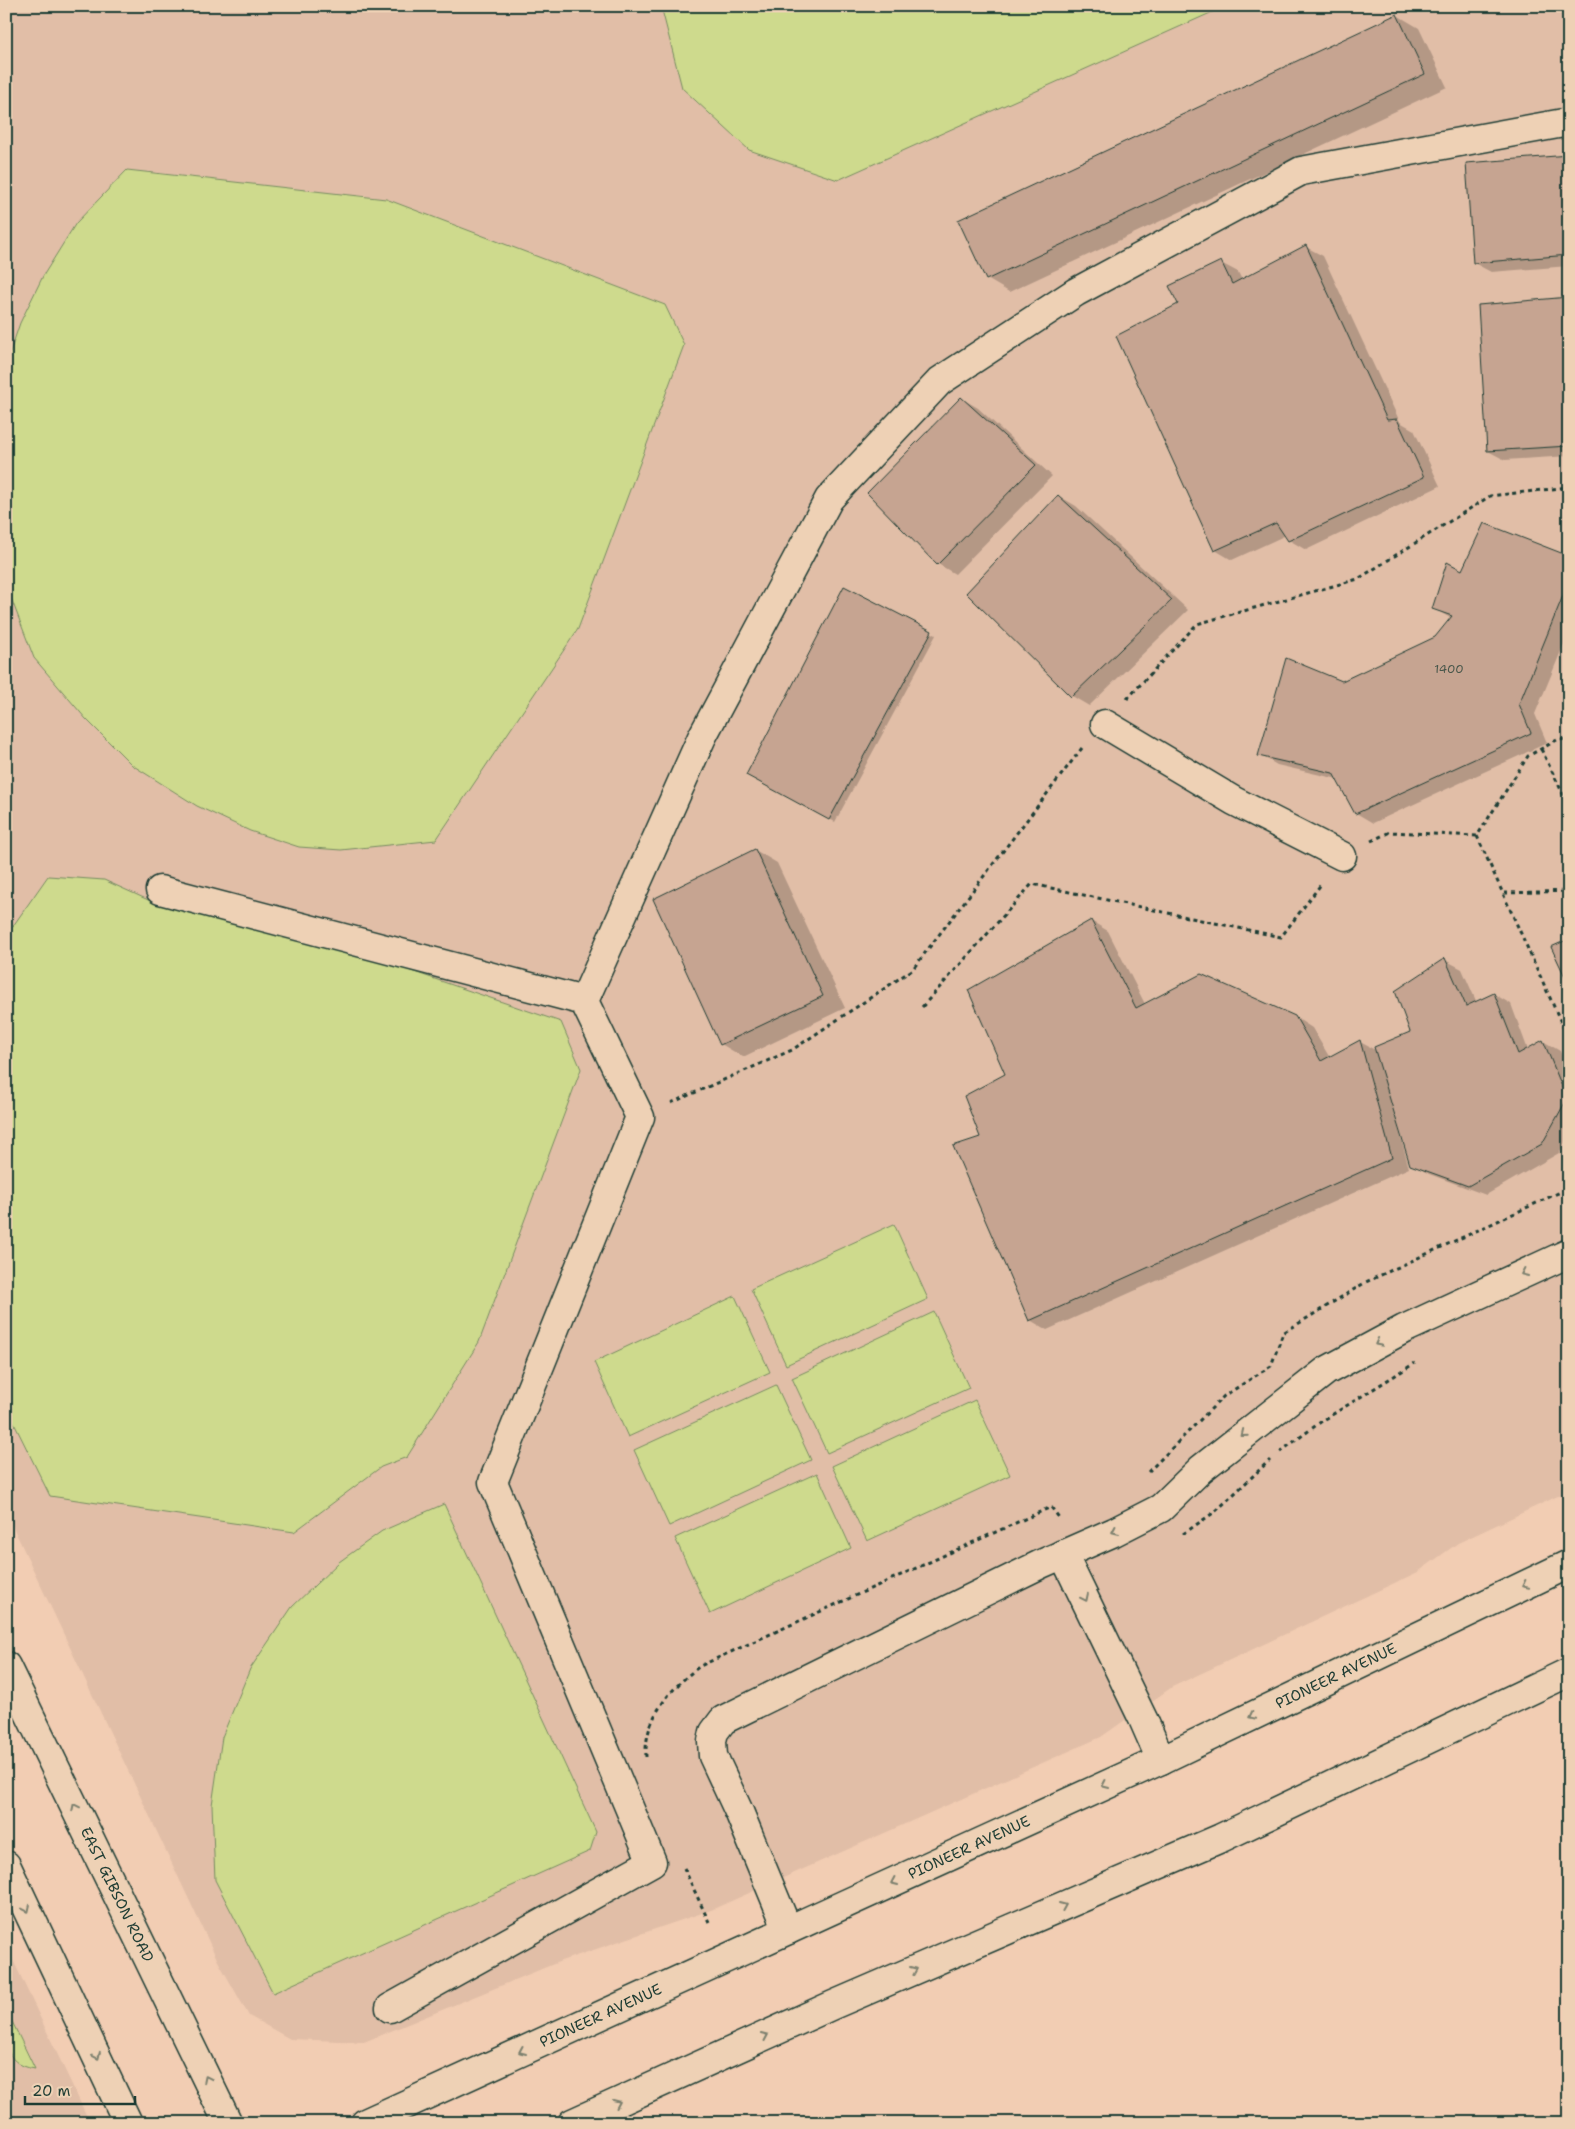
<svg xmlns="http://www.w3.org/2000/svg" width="1575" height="2129" viewBox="0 0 1575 2129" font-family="'Shantell Sans',sans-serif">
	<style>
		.built { fill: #e1bea7 }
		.green { fill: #ceda8d; stroke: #768c60 }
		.shadow { fill: #0003 }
		.building { fill: #c6a491; stroke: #1f3d34 }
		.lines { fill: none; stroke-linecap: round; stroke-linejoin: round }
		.minor-casing { stroke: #1f3d34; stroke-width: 31 }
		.major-casing { stroke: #1f3d34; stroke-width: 31 }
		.path { stroke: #1f3d34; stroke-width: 3; stroke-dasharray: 4 4; stroke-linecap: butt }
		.minor { stroke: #eed1b5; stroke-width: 28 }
		.major { stroke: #eed1b5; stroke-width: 28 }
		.oneway { stroke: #7c806e }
		.labels { text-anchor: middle; stroke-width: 4; stroke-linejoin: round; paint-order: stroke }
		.number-label { font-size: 12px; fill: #49574b }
		.street-label { font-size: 15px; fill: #1f3d34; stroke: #eed1b5 }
	</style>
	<rect width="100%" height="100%" fill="#f2cdb3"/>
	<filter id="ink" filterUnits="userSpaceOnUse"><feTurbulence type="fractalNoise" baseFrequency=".02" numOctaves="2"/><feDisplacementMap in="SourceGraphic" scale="10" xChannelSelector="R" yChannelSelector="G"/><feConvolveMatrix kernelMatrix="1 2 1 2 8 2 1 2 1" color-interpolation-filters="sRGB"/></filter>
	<g filter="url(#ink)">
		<!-- built -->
		<path class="built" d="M6 6H1569V1494L1558 1496 1458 1543 1418 1572 1172 1687 1101 1737 711 1910 561 1961 364 2042 290 2039 249 2016 218 1961 6 1512Z
			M6 1945 90 2123H6Z"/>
		<!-- green -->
		<path class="green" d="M661 6H1226L838 180 749 150 682 88Z
			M127 170 386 199 665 305 684 345 578 629 436 840 341 850 299 847 250 831 197 806 132 765 86 719 34 658 6 585V364L20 323 43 276 76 223Z
			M48 876 104 880 155 903 282 927 561 1022 581 1069 479 1342 407 1457 381 1467 294 1532 50 1496 6 1407V936Z
			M894 1224 928 1299 786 1365 751 1289Z
			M735 1296 770 1372 628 1437 594 1362Z
			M934 1312 969 1388 827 1453 792 1378Z
			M776 1385 811 1460 669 1526 634 1450Z
			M975 1400 1010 1475 867 1541 832 1466Z
			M817 1473 851 1548 710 1614 675 1538Z
			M444 1504 596 1832 590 1851 273 1993 215 1880 212 1805 222 1737 250 1669 292 1607 339 1562 382 1531Z
			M6 2009 35 2069C0 2064 6 2037 6 2009Z"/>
		<!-- shadow -->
		<path class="shadow" d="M1397 15 1419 28 1447 87 1009 292 987 279Z
			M1569 156V266L1491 272 1474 263Z
			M1306 247 1323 256 1400 422 1414 430 1440 486 1306 550 1289 540 1286 535 1232 560 1215 550 1179 305 1221 263 1238 272 1242 280Z
			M1569 298V456L1505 460 1488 451Z
			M961 398 978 408 1052 476 955 574 938 564Z
			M1059 496 1076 506 1188 610 1089 706 1072 696 967 593Z
			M1569 557V632L1535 714 1547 743 1373 823 1356 813 1338 779 1277 765 1260 755 1342 682 1435 638 1452 619 1433 608Z
			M931 632 936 635 835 822 747 774Z
			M755 850 777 863 845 1008 743 1057 721 1044Z
			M1091 921 1108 931 1145 1004 1295 1017 1312 1028 1330 1058 1360 1042 1377 1051 1411 1032 1445 960 1462 969 1477 1003 1494 994 1511 1004 1528 1050 1543 1041 1560 1051 1569 1073V1136L1559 1153 1486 1195 1429 1174 1412 1164 1399 1122 1397 1123 1409 1168 1047 1330 1030 1320 982 1138 1007 1074Z"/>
		<!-- building -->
		<path class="building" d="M1397 14 1425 74 986 280 958 220Z
			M1569 155V255L1473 263 1466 163Z
			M1306 245 1387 420 1397 419 1424 477 1288 541 1276 523 1214 551 1116 336 1178 304 1169 286 1221 261 1232 284Z
			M1569 297V446L1487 451 1478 305Z
			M961 397 1036 465 937 565 867 493Z
			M1058 495 1172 600 1071 697 966 593Z
			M1484 523 1569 556V581L1519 704 1531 733 1355 814 1333 773 1258 756 1286 658 1342 681 1435 637 1452 616 1432 609 1447 562 1462 570Z
			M844 586 932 631 829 820 746 775Z
			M755 849 823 996 720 1045 653 899Z
			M1091 920 1136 1008 1201 974 1295 1016 1321 1061 1360 1040 1392 1158 1029 1321 953 1146 980 1137 964 1096 1005 1074 968 990Z
			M1569 939V985L1551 947Z
			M1445 958 1466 1006 1494 993 1518 1054 1543 1040 1567 1099 1542 1144 1468 1186 1410 1165 1374 1047 1410 1032 1395 991Z"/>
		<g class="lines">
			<defs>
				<g id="minor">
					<path d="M1105 724 1234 801 1342 856"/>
					<path d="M160 890 584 1001"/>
					<path d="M1063 1554 1143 1719 1161 1760"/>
					<path d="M788 1930 740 1814 713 1756 712 1741 714 1732 723 1720 1041 1564 1114 1532 1161 1508 1201 1469 1326 1371 1404 1329 1569 1253"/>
					<path d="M390 2008 652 1862 493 1482 640 1117 584 1001 702 737 829 499 940 381 1076 292 1301 171 1569 122"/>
					<path id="s1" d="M365 2123 1161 1760 1569 1564"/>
					<path d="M572 2123 833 2005 1221 1838 1569 1672"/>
				</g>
				<g id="major">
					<path id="s2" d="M6 1666 228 2123"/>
					<path d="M6 1865 128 2123"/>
				</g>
			</defs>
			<!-- minor casing -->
			<use href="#minor" class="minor-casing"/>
			<!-- major casing -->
			<use href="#major" class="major-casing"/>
			<!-- path -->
			<path class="path" d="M1127 699 1197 624 1358 579 1490 496 1569 487
				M1541 749 1569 806
				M1477 836 1569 1040
				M1371 841 1390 832 1477 836 1528 756 1557 740 1569 739
				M1504 893 1569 891
				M922 1007 1032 884 1281 937 1322 883
				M671 1103 792 1050 912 970 1082 748
				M1280 1452 1322 1421 1415 1363
				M1148 1472 1224 1396 1271 1366 1283 1333 1366 1282 1569 1188
				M1183 1534 1216 1511 1270 1460
				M646 1757C644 1717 671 1688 700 1666L1051 1507 1060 1519
				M684 1868 709 1922"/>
			<!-- minor -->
			<use href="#minor" class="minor"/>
			<!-- major -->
			<use href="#major" class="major"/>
		</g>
		<!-- one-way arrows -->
		<defs><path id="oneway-chevron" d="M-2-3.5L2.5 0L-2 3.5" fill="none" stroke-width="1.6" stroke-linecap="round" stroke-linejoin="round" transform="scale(1.25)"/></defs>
		<g class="oneway">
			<use href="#oneway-chevron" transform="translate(1524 1273) rotate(155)"/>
			<use href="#oneway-chevron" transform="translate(1378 1343) rotate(152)"/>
			<use href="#oneway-chevron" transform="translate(1244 1434) rotate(141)"/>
			<use href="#oneway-chevron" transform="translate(1115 1531) rotate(155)"/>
			<use href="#oneway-chevron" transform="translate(1525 1585) rotate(154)"/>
			<use href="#oneway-chevron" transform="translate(1085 1598) rotate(64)"/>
			<use href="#oneway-chevron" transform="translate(1252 1716) rotate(154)"/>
			<use href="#oneway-chevron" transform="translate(1105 1785) rotate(155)"/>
			<use href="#oneway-chevron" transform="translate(75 1807) rotate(-116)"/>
			<use href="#oneway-chevron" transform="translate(894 1882) rotate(155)"/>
			<use href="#oneway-chevron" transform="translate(1063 1906) rotate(-23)"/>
			<use href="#oneway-chevron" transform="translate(27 1909) rotate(65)"/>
			<use href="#oneway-chevron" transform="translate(914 1970) rotate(-23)"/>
			<use href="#oneway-chevron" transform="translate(765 2036) rotate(-24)"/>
			<use href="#oneway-chevron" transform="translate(522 2051) rotate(156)"/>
			<use href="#oneway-chevron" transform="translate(97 2056) rotate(65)"/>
			<use href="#oneway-chevron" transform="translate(207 2079) rotate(-116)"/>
			<use href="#oneway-chevron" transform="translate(617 2103) rotate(-24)"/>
		</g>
	</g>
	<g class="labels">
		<!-- number labels -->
		<g class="number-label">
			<text x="1449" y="673">1400</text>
		</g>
		<!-- street labels -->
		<g class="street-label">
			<text dy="5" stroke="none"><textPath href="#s1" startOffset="1069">PIONEER AVENUE</textPath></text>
			<text dy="5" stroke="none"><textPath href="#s1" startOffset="664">PIONEER AVENUE</textPath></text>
			<text dy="5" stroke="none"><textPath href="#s2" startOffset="254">EAST GIBSON ROAD</textPath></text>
			<text dy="5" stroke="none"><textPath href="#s1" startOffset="259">PIONEER AVENUE</textPath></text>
		</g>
	</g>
	<!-- margin -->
	<rect width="1575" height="2129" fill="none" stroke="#eed1b5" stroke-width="25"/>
	<rect x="12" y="12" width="1550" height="2104" fill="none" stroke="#1f3d34" stroke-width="2" filter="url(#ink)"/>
	<!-- scale -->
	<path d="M25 2096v8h110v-8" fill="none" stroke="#1f3d34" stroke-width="2.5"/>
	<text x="32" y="2096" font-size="15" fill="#1f3d34" stroke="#eed1b5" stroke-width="4" paint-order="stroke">20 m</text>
</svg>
